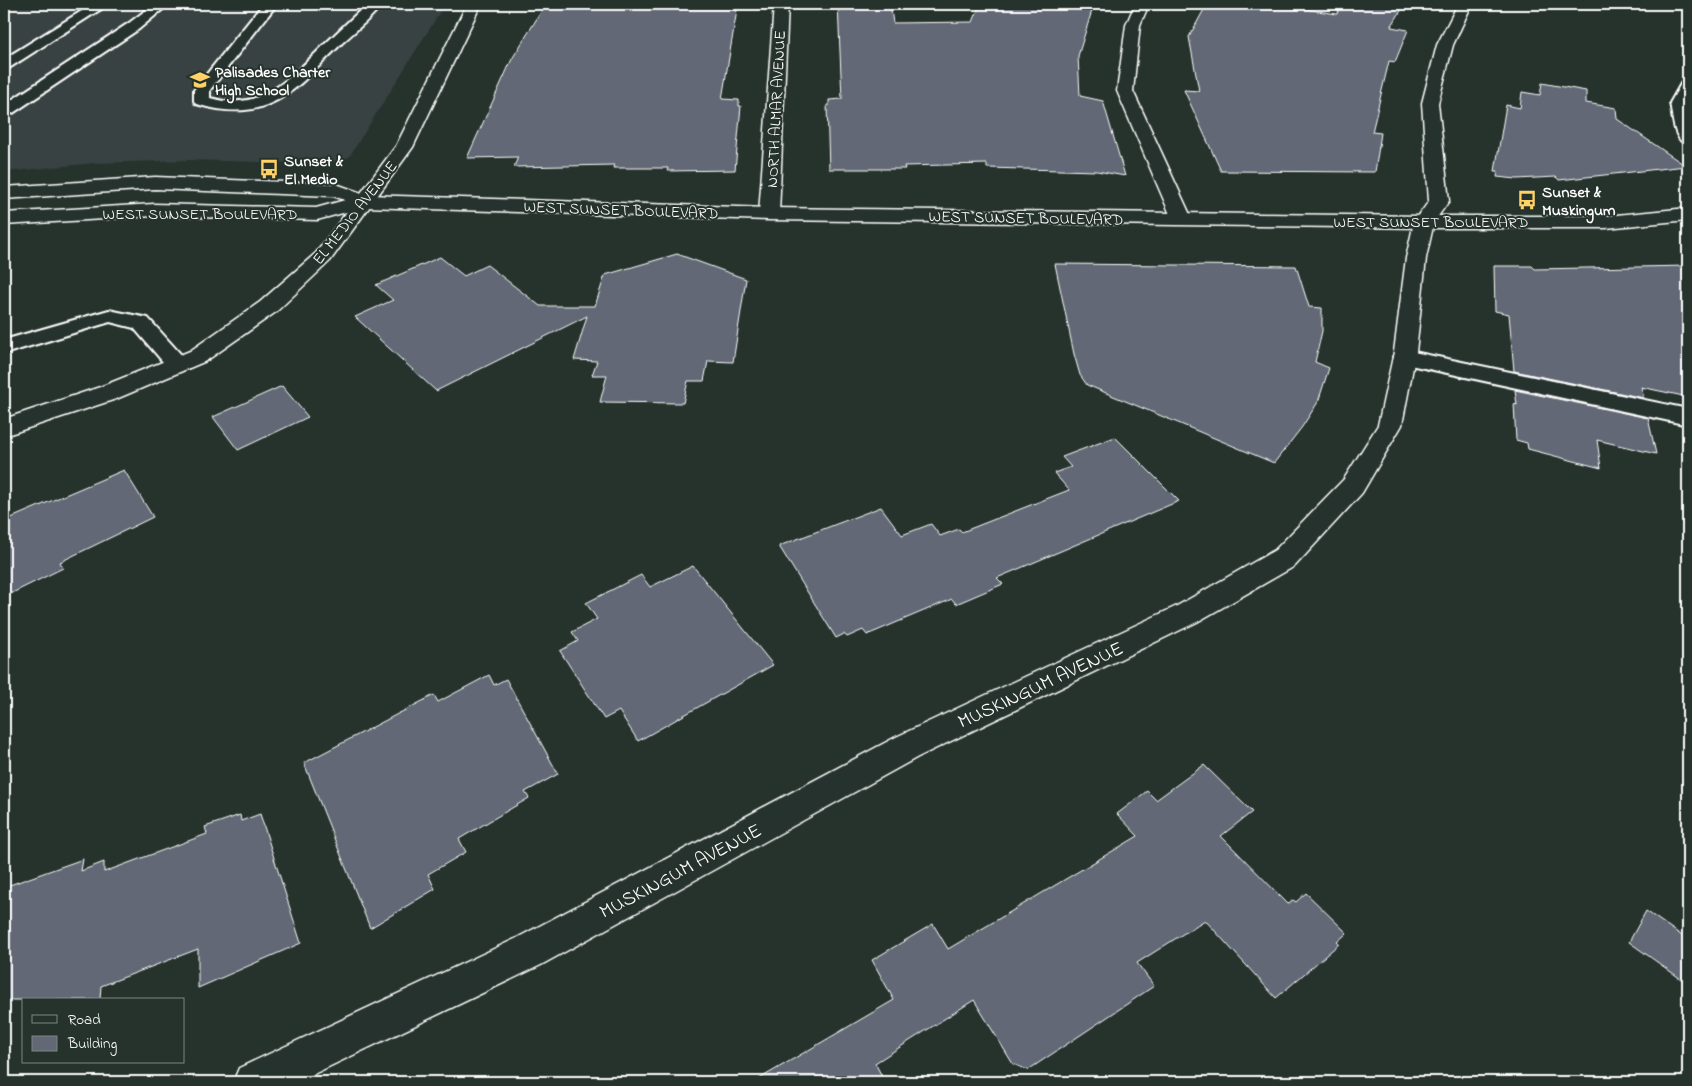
<svg xmlns="http://www.w3.org/2000/svg" width="1692" height="1086" viewBox="0 0 1692 1086" font-family="'Indie Flower',sans-serif">
	<style>
		.built { fill: #384343 }
		.building { fill: #626875; stroke: #fff }
		.lines { fill: none; stroke-linecap: round; stroke-linejoin: round }
		.service-casing { stroke: #fff; stroke-width: 4 }
		.minor-casing { stroke: #fff; stroke-width: 3 }
		.secondary-casing { stroke: #fff; stroke-width: 3 }
		.service { fill: #26332d; fill-rule: evenodd }
		.minor { fill: #26332d; fill-rule: evenodd }
		.secondary { fill: #26332d; fill-rule: evenodd }
		.labels { text-anchor: middle; stroke-width: 4; stroke-linejoin: round; paint-order: stroke }
		.far-poi-label { font-size: 16px; font-weight: bold; fill: #fff; stroke: #26332d; text-anchor: start }
		.far-street-label { font-size: 16px; fill: #fff; stroke: #26332d }
		.street-label { font-size: 20px; fill: #fff; stroke: #26332d }
	</style>
	<rect width="100%" height="100%" fill="#26332d"/>
	<filter id="ink" filterUnits="userSpaceOnUse"><feTurbulence type="fractalNoise" baseFrequency=".02" numOctaves="2"/><feDisplacementMap in="SourceGraphic" scale="10" xChannelSelector="R" yChannelSelector="G"/><feConvolveMatrix kernelMatrix="1 2 1 2 8 2 1 2 1" color-interpolation-filters="sRGB"/></filter>
	<g filter="url(#ink)">
		<!-- built -->
		<path class="built" d="M4 4H445L349 157 329 164 191 160 94 163 4 172Z"/>
		<!-- building -->
		<path class="building" d="M664 4H738L722 99 739 100V106H741L735 170 667 171 668 168H613L614 165 514 167 518 157 467 158 512 59 544 7 663 6Z
			M838 4H890L893 23 973 22 979 7 993 8 995 4H1094L1078 56 1080 96 1103 101 1125 176 1097 171 987 168V164L904 166 905 169H829L827 105H829V100L842 99Z
			M1207 4H1273L1337 14 1340 7 1350 9 1354 4H1405L1391 27 1408 30 1395 62 1389 61 1372 132 1381 133 1375 172 1221 171 1184 90 1199 91 1189 37Z
			M1542 83 1586 91V103L1616 108 1617 119 1686 166 1559 180 1556 177 1517 179 1497 177 1498 171H1495L1506 105 1520 108 1522 92 1540 95Z
			M677 254 746 279 733 362 708 361 704 381H688L683 403 600 402 607 375H592L597 361 574 360 587 316 436 391 355 317 393 300 376 285 440 257 464 276 487 265 540 306H595L605 275Z
			M1055 264 1296 266 1309 307 1322 308V331L1315 362 1329 368 1318 402 1302 427 1274 463 1087 385 1080 375 1074 354Z
			M1494 266H1532L1535 269 1688 266V397L1641 387 1644 398 1514 371 1509 314 1495 311Z
			M282 386 308 417 238 450 213 417Z
			M1515 390 1648 418 1656 454 1597 440 1601 468 1528 449 1527 443 1516 440 1514 404 1517 405Z
			M1115 437 1179 501 997 578 1003 584 956 604 952 599 867 635 863 630 847 637 844 634 836 638 779 546 881 507 902 535 931 524 940 536 959 529 962 532 1069 490 1054 473 1071 467 1062 457Z
			M124 470 153 517 60 562 63 568 4 597V521Z
			M693 566 773 665 638 741 619 711 604 719 560 651 578 641 572 632 597 619 586 603 641 575 650 587Z
			M489 675 494 685 506 679 558 774 525 792 529 798 459 839 466 852 428 874 435 889 370 928 304 763 434 695 438 702Z
			M1204 765 1252 812 1221 836 1288 904 1293 900 1296 902 1306 893 1347 933 1337 942 1339 944 1276 998 1205 920 1137 963 1154 986 1028 1070 1013 1064 974 1000 875 1063 885 1082H754L894 1000 872 960 933 924 948 949 1138 836 1117 814 1147 791 1156 800Z
			M260 814 301 943 198 988V949L101 986 100 1000H4V887L83 859 81 871 104 862V872L207 834 205 827 240 815 241 821Z
			M1646 911 1688 940V984L1629 942Z"/>
		<g class="lines">
			<defs>
				<path id="service" d="M93 4H109L9 68 4 69V59Z
					M154 4H169L139 29 13 113 4 115V105L129 23Z
					M263 4H277L210 90V98C257 112 286 82 317 52 333 36 350 20 367 4H382C370 20 352 33 338 47 292 93 267 125 196 104L194 101V90Z
					M1688 80V99L1686 103 1688 112V145C1673 141 1673 116 1670 103L1682 82Z
					M109 310 148 318 185 359 188 364 185 369 177 371 169 369 134 328 110 322 4 354V340Z
					M1404 350 1688 409V425L1396 362 1393 357 1396 352Z"/>
				<path id="minor" d="M467 4H481L413 147 330 261 276 312 206 361 116 399 4 436V419L100 387 190 351 260 302 316 253 396 146Z
					M774 4H788L779 214 776 218H762L759 214Z
					M1135 4H1149L1140 25 1133 91 1192 219 1189 223H1175L1172 219 1117 91 1126 25Z
					M1458 4H1472L1453 45 1438 103 1449 201 1434 222 1426 258 1416 352 1402 425 1362 493 1295 566 1197 622 918 757 541 965 297 1082H233L239 1068 515 939 896 737 1177 606 1275 550 1344 479 1378 425 1394 352 1406 258 1414 222 1429 201 1422 103 1437 45Z"/>
				<path id="secondary" d="M155 177 336 184 367 195 769 208 1424 216H1606L1688 208V220L1606 228H1424L769 220 365 207 317 220 154 216 4 225V213L154 204 316 208 345 200 333 196 155 189 4 199V187Z"/>
			</defs>
			<!-- service casing -->
			<use href="#service" class="service-casing"/>
			<!-- minor casing -->
			<use href="#minor" class="minor-casing"/>
			<!-- secondary casing -->
			<use href="#secondary" class="secondary-casing"/>
			<!-- service -->
			<use href="#service" class="service"/>
			<!-- minor -->
			<use href="#minor" class="minor"/>
			<!-- secondary -->
			<use href="#secondary" class="secondary"/>
		</g>
	</g>
	<!-- icons -->
	<defs>
		<symbol id="school-bare" viewBox="-9 -9 18 18"><path d="M0-5L7-2L0 1L-7-2ZM-4 1L0 2.5L4 1V4Q0 6-4 4Z" fill="#ffd166" stroke="#26332d" stroke-width="2.5" paint-order="stroke"/></symbol>
		<symbol id="bus-bare" viewBox="-9 -9 18 18"><path d="M-5-6H5V4H4V6H2V4H-2V6H-4V4H-5ZM-3.5-4V0h7V-4ZM-3.5 1.2v1.5H-2V1.2ZM2 1.2v1.5H3.5V1.2Z" fill="#ffd166" stroke="#26332d" stroke-width="2.5" paint-order="stroke"/></symbol>
	</defs>
	<g fill-rule="evenodd">
		<use href="#school-bare" x="186" y="66" width="28" height="28"/>
		<use href="#bus-bare" x="255" y="155" width="28" height="28"/>
		<use href="#bus-bare" x="1513" y="186" width="28" height="28"/>
	</g>
	<g class="labels">
		<!-- far-poi labels -->
		<g class="far-poi-label">
			<text x="215" y="77">Palisades Charter<tspan x="215" dy="18">High School</tspan></text>
			<text x="284" y="166">Sunset &amp;<tspan x="284" dy="18">El Medio</tspan></text>
			<text x="1542" y="197">Sunset &amp;<tspan x="1542" dy="18">Muskingum</tspan></text>
		</g>
		<!-- far-street labels -->
		<g class="far-street-label">
			<text transform="translate(775 109) rotate(-87)" y="6">NORTH ALMAR AVENUE</text>
			<text transform="translate(621 209) rotate(2)" y="6">WEST SUNSET BOULEVARD</text>
			<text transform="translate(354 212) rotate(-52)" y="6">EL MEDIO AVENUE</text>
			<text x="200" y="219">WEST SUNSET BOULEVARD</text>
			<text transform="translate(1026 217) rotate(1)" y="6">WEST SUNSET BOULEVARD</text>
			<text x="1431" y="227">WEST SUNSET BOULEVARD</text>
		</g>
		<!-- street labels -->
		<g class="street-label">
			<text transform="translate(1040 684) rotate(-25)" y="7">MUSKINGUM AVENUE</text>
			<text transform="translate(680 870) rotate(-28)" y="7">MUSKINGUM AVENUE</text>
		</g>
	</g>
	<!-- margin -->
	<rect width="1692" height="1086" fill="none" stroke="#26332d" stroke-width="20"/>
	<rect x="10" y="10" width="1672" height="1066" fill="none" stroke="#fff" stroke-width="2" filter="url(#ink)"/>
	<!-- legend -->
	<rect x="22" y="998" width="162" height="65" fill="#26332d" stroke="#7d8581"/>
	<rect x="32" y="1015" width="25" height="8" fill="#26332d" stroke="#7d8581"/>
	<text x="68" y="1024" font-size="15" fill="#ffffff">Road</text>
	<rect x="32" y="1036" width="25" height="15" fill="#626875" stroke="#7d8581"/>
	<text x="68" y="1048" font-size="15" fill="#ffffff">Building</text>
</svg>
